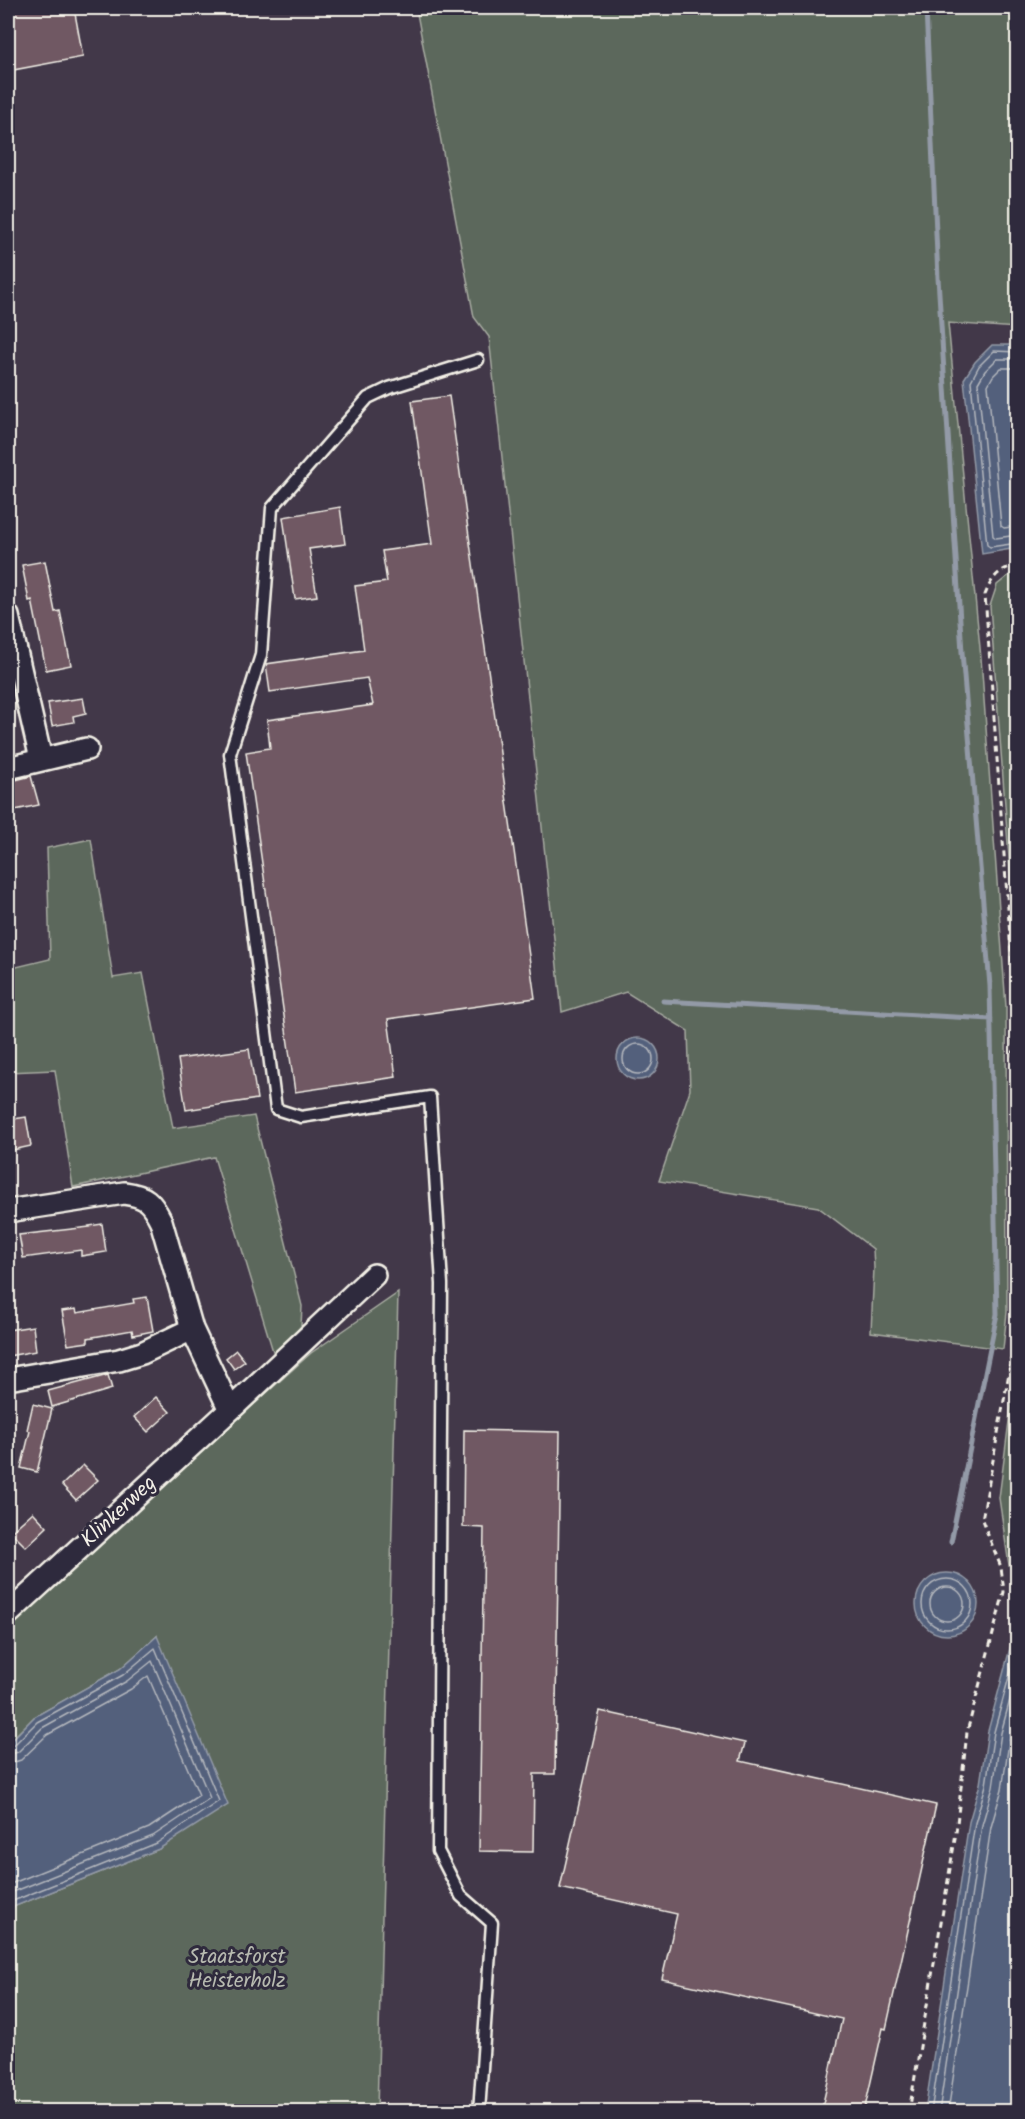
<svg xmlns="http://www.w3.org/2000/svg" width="1025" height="2119" viewBox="0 0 1025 2119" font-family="Kalam,sans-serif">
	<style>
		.green { fill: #5b675b; stroke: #a8aca2; stroke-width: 1.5 }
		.water { fill: #53607c; stroke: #939aa7; stroke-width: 1.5 }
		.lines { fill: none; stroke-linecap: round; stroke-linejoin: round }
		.shore { stroke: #b4b7bd; stroke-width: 1.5 }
		.stream { stroke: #939aa7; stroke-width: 5 }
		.building { fill: #705964; stroke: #f4f1e8; stroke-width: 1.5 }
		.lane-casing { stroke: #f4f1e8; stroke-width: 15 }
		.street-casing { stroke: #f4f1e8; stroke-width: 26 }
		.path { stroke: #f4f1e8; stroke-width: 3; stroke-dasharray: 6 4.5; stroke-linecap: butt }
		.lane { stroke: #2f2a3d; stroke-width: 10 }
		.street { stroke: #2f2a3d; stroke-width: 21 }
		.labels { text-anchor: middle; stroke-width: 6; stroke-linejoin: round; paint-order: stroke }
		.street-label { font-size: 21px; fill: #f4f1e8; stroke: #2f2a3d }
		.park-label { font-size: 21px; fill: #b7bab0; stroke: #2f2a3d }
	</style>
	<rect width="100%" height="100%" fill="#423849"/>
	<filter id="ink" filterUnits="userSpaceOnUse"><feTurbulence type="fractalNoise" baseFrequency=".0167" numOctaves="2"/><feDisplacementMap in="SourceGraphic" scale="12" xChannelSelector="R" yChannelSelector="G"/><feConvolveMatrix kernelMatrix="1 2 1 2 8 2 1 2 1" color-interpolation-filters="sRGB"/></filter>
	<g filter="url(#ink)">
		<!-- green -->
		<path class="green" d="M416 8H1017V328L948 323 981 658 1006 1007 1007 1312 1003 1349 871 1332 874 1268 873 1249 818 1207 659 1181 690 1090 688 1031 626 992 562 1012 489 337 474 317Z
			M1017 569H1018L1017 1022 1016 950 990 606 997 585Z
			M91 839 113 978 143 973 173 1128 254 1116 302 1306 301 1326 275 1358 214 1157 73 1187 55 1070 8 1072V969L50 959 47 848Z
			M398 1293 377 2111 8 2112V1909L159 1849 157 1636 120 1669 34 1717 13 1738 8 1731V1630L77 1563 311 1353Z
			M1017 1360 1018 1562 1009 1565 999 1498Z"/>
		<!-- water -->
		<path class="water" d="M992 345H1015L1017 347V548L982 554 964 379 975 362Z
			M617 1059a21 21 0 1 1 42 0a21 21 0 1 1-42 0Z
			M916 1604a31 31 0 1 1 62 0a31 31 0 1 1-62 0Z
			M1017 1622V2111H925L969 1822 980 1784 988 1731Z
			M157 1636 228 1805 159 1849 8 1909V1744L34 1717 120 1669Z"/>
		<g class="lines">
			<!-- shore -->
			<path class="shore" d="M1018 352 994 351 979 366 971 381 987 545 990 547 1018 543
				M1018 359H997L985 371 978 383 993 536 996 538 1018 535
				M1018 368H1001L993 376 988 385 1001 526 1004 528 1018 526
				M623 1059a15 15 0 1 1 30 0a15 15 0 1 1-30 0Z
				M922 1604a25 25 0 1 1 50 0a25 25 0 1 1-50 0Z
				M930 1604a17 17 0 1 1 34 0a17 17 0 1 1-34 0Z
				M8 1747 14 1745 37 1722 123 1675 155 1648 219 1801 157 1843 8 1903
				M8 1755 18 1752 42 1728 127 1681 152 1661 210 1798 153 1836 8 1894
				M8 1764 21 1760 47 1735 131 1689 148 1676 199 1795 149 1828 8 1885
				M931 2112 975 1823 986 1785 994 1732 1018 1644
				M939 2112 982 1825 993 1787 1001 1733 1018 1670
				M948 2112 991 1827 1002 1789 1010 1736 1018 1706"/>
			<!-- stream -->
			<path class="stream" d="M926 8 938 278 962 652 990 986 997 1314 951 1542
				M663 1001 991 1019"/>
		</g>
		<!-- building -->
		<path class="building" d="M8 8H74L83 57 8 71Z
			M449 396 535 998 388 1019 396 1077 295 1092 246 752 270 748 267 720 373 705 367 678 270 692 266 664 364 650 355 586 387 582 382 551 432 544 412 401Z
			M340 507 345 544 309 549 317 596 295 599 283 517Z
			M45 561 55 612 60 611 71 665 46 670 32 600 29 601 22 565Z
			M83 698 86 713 73 716 74 722 52 726 48 703Z
			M31 776 39 805 15 810 8 782Z
			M249 1049 257 1099 186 1110 178 1059Z
			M26 1117 31 1146 8 1151V1120Z
			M102 1224 106 1252 81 1256V1250L23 1258 19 1235 90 1227 89 1226Z
			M147 1297 153 1331 133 1335 132 1330 88 1338V1342L68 1345 62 1311 76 1309 77 1313 134 1303 133 1299Z
			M33 1326 36 1351 8 1356V1330Z
			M236 1350 245 1361 234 1369 226 1358Z
			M108 1375 112 1389 52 1407 48 1391Z
			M156 1397 170 1412 148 1432 134 1417Z
			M33 1404 52 1409 37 1472 21 1468 30 1431 27 1430Z
			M464 1430 560 1432 555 1774H534L533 1852 479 1851 484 1528 463 1527Z
			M83 1465 98 1480 76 1500 62 1485Z
			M33 1512 47 1527 26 1547 11 1532Z
			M600 1711 745 1743 740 1761 936 1805 886 2029 883 2028 864 2112H821L842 2019 662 1979 677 1914 560 1888Z"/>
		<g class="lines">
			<defs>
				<path id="lane" d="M478 360 389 388 368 398 272 508 261 655 230 754 276 1109 301 1117 430 1097 442 1284 438 1851 461 1896 492 1923 479 2112"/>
				<path id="street" d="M8 616 41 759
					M8 768 87 749
					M8 1211 124 1193C146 1196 151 1201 161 1221L192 1329 230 1410 8 1614
					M8 1379 119 1360 142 1353 192 1329
					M230 1410 374 1275"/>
			</defs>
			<!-- lane casing -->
			<use href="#lane" class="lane-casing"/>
			<!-- street casing -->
			<use href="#street" class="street-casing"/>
			<!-- path -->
			<path class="path" d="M1018 564C998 570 992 577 985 595L1011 950 1018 1234
				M909 2112 956 1833 967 1732 1004 1592 1001 1567 982 1520 1018 1324"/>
			<!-- lane -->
			<use href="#lane" class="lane"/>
			<!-- street -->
			<use href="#street" class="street"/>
		</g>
	</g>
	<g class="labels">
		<!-- street labels -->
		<g class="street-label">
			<text transform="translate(118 1511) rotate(-43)" y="7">Klinkerweg</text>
		</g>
		<!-- park labels -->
		<g class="park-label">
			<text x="237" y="1963">Staatsforst<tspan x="237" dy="24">Heisterholz</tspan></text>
		</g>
	</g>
	<!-- margin -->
	<rect width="1025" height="2119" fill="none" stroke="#2f2a3d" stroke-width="30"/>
	<rect x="15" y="15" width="995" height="2089" fill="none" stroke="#f4f1e8" stroke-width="2" filter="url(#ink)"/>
</svg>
